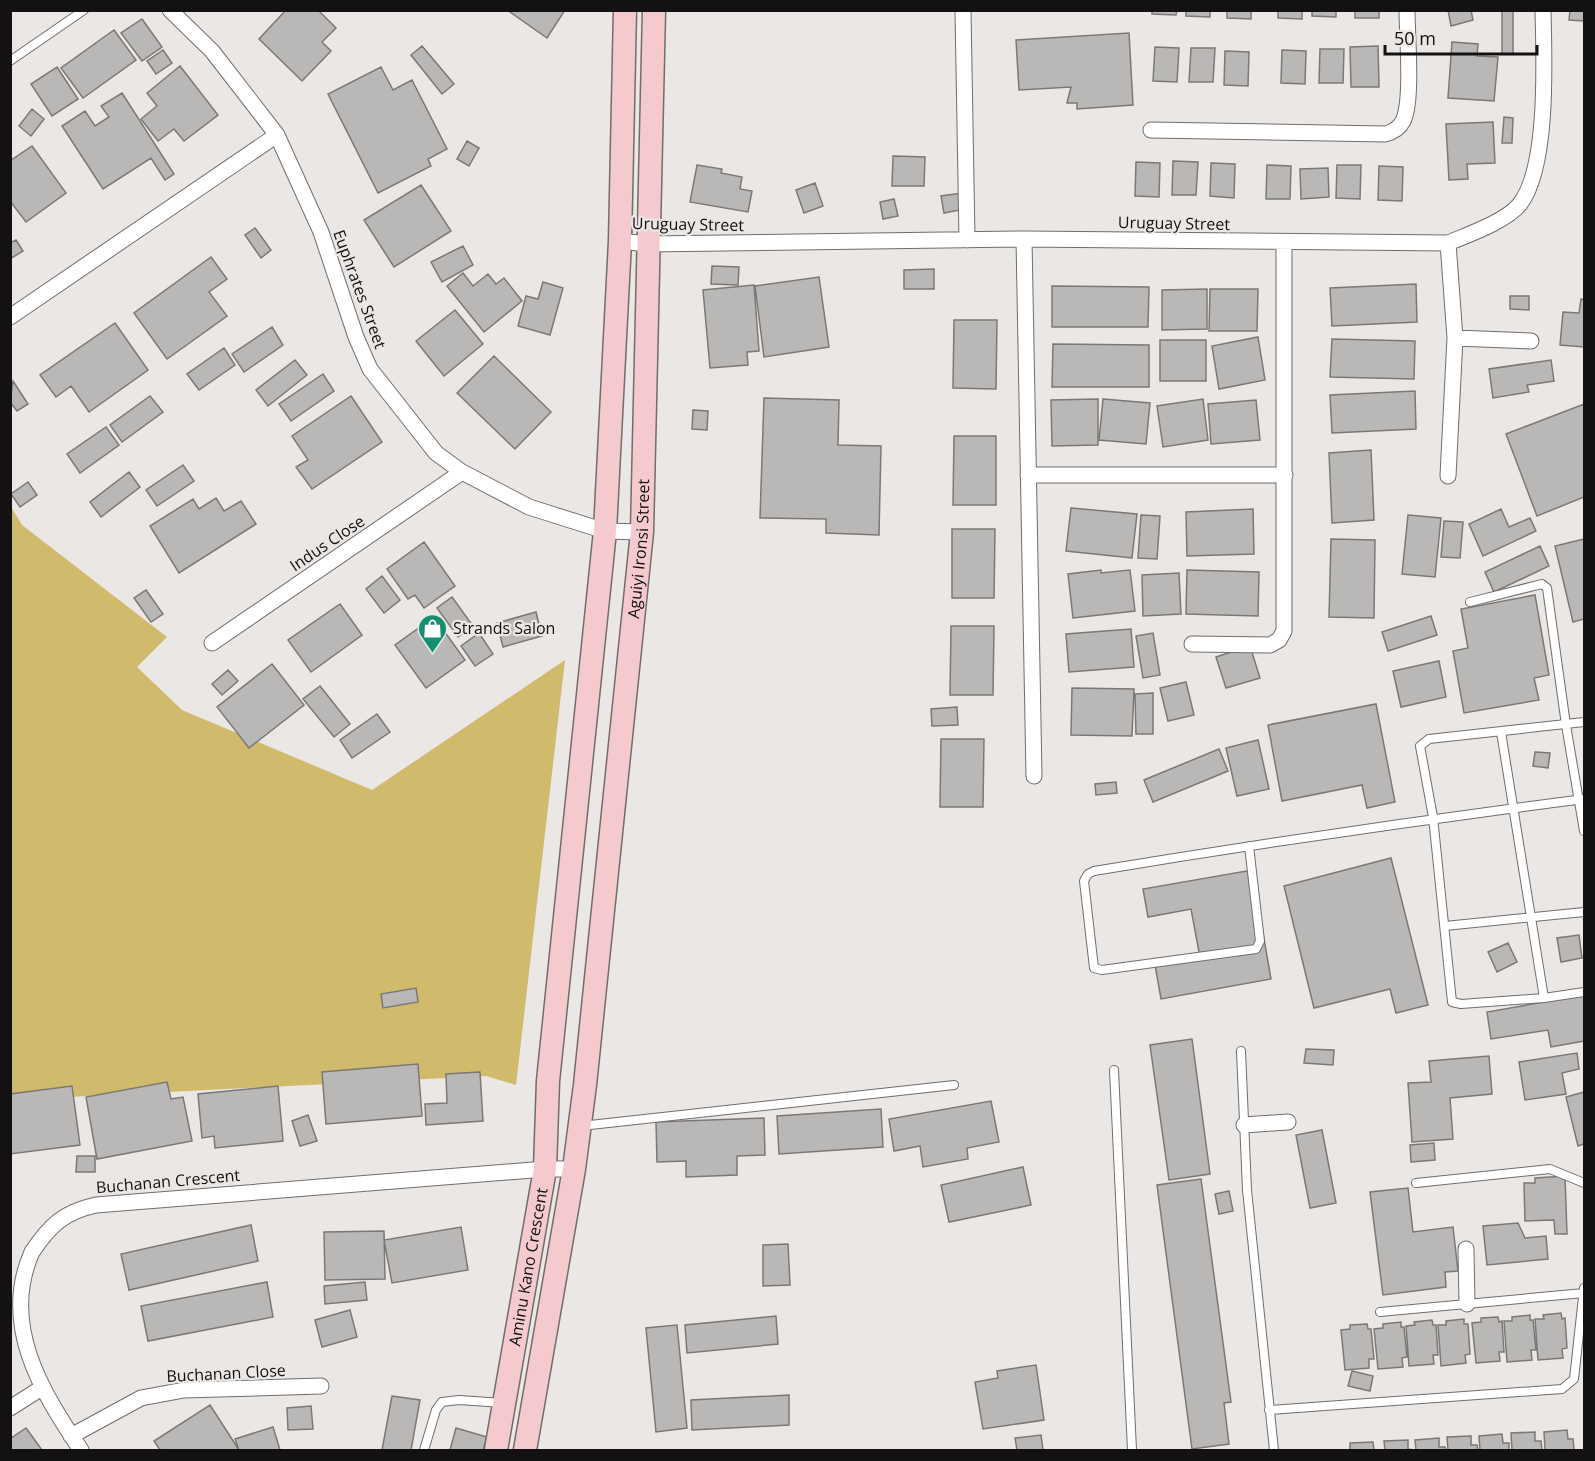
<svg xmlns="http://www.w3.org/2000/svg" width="1595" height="1461" viewBox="0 0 1595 1461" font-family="'Open Sans',sans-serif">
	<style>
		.green { fill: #d0ba6c }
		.building { fill: #bab8b6; stroke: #7b7977; stroke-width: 1.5 }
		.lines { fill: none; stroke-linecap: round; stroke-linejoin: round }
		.lane-casing { stroke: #706d6c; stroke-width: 10 }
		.street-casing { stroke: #706d6c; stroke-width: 17 }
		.secondary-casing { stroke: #706d6c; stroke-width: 25 }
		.lane { stroke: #fff; stroke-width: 8 }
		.street { stroke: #fff; stroke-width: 15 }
		.secondary { stroke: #f4cacf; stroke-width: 22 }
		.labels { text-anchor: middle; stroke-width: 4.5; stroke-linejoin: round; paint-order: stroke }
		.street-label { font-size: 16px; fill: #131111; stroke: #eae7e5 }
		.poi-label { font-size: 16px; fill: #131111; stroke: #eae7e5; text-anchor: start }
	</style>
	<rect width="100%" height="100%" fill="#eae7e5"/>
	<!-- green -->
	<path class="green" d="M10 505 22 525 167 637 137 667 182 710 372 790 565 660 516 1085 486 1076 11 1100Z"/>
	<!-- building -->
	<path class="building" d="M286 10H318L336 28 322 42 331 51 302 81 259 39Z
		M507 10H565L547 38Z
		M1152 10H1177L1176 15 1152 14Z
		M1186 10H1210V17L1186 16Z
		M1227 10H1251V19L1227 18Z
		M1278 10H1302V19L1278 18Z
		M1312 10H1336V17L1312 16Z
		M1355 10H1379V18H1355Z
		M1448 10H1471L1473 20 1451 26Z
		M1502 10H1513V54H1502Z
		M1570 10H1584V21L1569 20Z
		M142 19 162 47 142 61 121 33Z
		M114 30 136 60 83 98 61 68Z
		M1129 33 1133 105 1077 109V103H1067L1071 87 1019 90 1016 40Z
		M1452 42 1478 44 1477 56 1498 57 1494 101 1448 98Z
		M422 46 454 84 442 94 411 55Z
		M1378 46 1379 87H1351L1350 47Z
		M1155 47 1179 48 1177 82 1153 81Z
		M1191 48H1215L1213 82H1189Z
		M1320 49H1344L1343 83H1319Z
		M163 50 172 63 156 74 147 61Z
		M1282 50 1306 51 1305 84 1281 83Z
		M1225 51 1249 52 1248 86 1224 85Z
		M180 66 218 115 184 141 174 129 158 141 141 119 157 106 147 93Z
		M57 67 78 99 52 116 31 84Z
		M381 67 393 90 412 80 447 149 428 159 431 166 378 193 328 94Z
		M122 93 174 174 165 180 151 158 103 189 62 126 85 111 95 126 109 117 101 106Z
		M32 109 44 119 31 136 19 126Z
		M1504 117 1513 118 1512 143H1502Z
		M1493 122 1495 163 1467 164 1468 179 1449 180 1446 124Z
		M467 141 479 148 469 166 457 159Z
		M32 146 66 193 26 222 10 201V161Z
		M893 156 925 157 924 186H892Z
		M1173 161 1198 162 1196 195H1172Z
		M1136 162 1160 163 1159 197 1135 196Z
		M1211 163 1235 164 1234 198 1210 196Z
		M697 165 722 169 721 173 742 177 740 189 752 191 748 212 690 202Z
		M1267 165 1291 166 1290 199H1266Z
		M1337 165H1361L1360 199 1336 198Z
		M1379 166 1403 167 1402 201 1378 200Z
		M1328 168 1329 197 1301 199 1300 169Z
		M815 183 823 206 804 213 796 190Z
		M421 185 451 231 394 267 364 220Z
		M962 193 965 209 944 213 941 196Z
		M894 199 898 216 883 219 880 202Z
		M255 228 271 250 261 258 245 235Z
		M16 240 23 251 10 259V243Z
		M463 246 473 265 442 282 431 262Z
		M211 257 227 279 209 292 227 316 167 359 134 313Z
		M712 266 739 267 738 285 711 284Z
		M934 269V289H904V270Z
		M463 273 473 286 488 274 496 284 504 278 522 301 484 332 447 286Z
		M819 277 829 347 764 357 755 286Z
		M543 282 563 288 550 335 518 326 526 296 538 299Z
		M1416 284 1417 322 1332 326 1330 288Z
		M754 285 759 351 747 352 748 365 710 368 703 290Z
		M1052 286 1149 287 1148 327H1052Z
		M1207 289V329L1162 330V290Z
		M1210 289H1258L1257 331H1209Z
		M1510 296H1529V310L1510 309Z
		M1581 299 1584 300V347L1560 345 1563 312 1579 313Z
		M455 310 483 344 444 376 416 341Z
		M954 320H997L996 389 953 388Z
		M115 323 148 370 89 412 71 386 56 397 40 375Z
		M272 327 283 345 244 372 232 354Z
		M1258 337 1265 380 1219 389 1212 346Z
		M1332 339 1415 341 1414 379 1330 377Z
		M1160 340H1206V381H1160Z
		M1053 344 1149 345V387H1052Z
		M224 348 235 365 199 390 187 374Z
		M494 356 551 412 515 449 457 393Z
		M295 360 307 375 268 406 256 390Z
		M1551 360 1554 381 1527 385 1529 392 1493 398 1489 369Z
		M323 374 334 391 291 421 279 404Z
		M13 381 28 404 17 411 10 402Z
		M1415 391 1416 429 1332 433 1330 395Z
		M150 396 163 412 122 442 110 425Z
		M351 396 382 442 312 489 296 467 308 460 292 436Z
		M764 398 839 400 838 445 881 446 879 535 826 533V519L760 518Z
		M1098 399V445L1052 446 1051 400Z
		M1103 399 1150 403 1146 444 1099 440Z
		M1203 399 1208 440 1163 447 1157 406Z
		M1256 400 1260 440 1211 444 1208 404Z
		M1584 404V497L1537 516 1506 434Z
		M693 410 708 411 707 430 692 429Z
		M106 427 119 445 80 473 67 454Z
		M954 436H996V505H953Z
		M1371 450 1374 520 1332 523 1329 453Z
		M183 465 194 481 157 506 146 490Z
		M129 472 140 487 101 517 90 502Z
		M28 482 37 495 20 507 11 494Z
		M216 498 224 511 241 501 256 524 179 573 150 526 193 499 199 509Z
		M1071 508 1137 514 1132 558 1066 551Z
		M1253 509 1254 554 1187 556 1186 512Z
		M1501 509 1509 527 1530 518 1536 531 1483 556 1469 524Z
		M1141 515 1160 516 1157 559 1138 558Z
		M1408 515 1441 518 1435 577 1402 574Z
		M1444 521 1463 522 1460 558 1441 557Z
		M952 529H995L994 598H952Z
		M1331 539 1375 540 1374 618 1329 617Z
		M1584 539V619L1573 622 1555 546Z
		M424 542 455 586 424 608 415 595 408 599 387 569Z
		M1540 546 1549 566 1494 592 1485 572Z
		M1101 570V573L1130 570 1135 611 1073 618 1068 574Z
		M1187 570 1259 572 1258 616 1186 614Z
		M1179 573 1181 614 1143 616 1142 575Z
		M382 576 400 600 384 613 366 589Z
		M146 590 163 614 151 622 134 598Z
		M1535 595 1549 675 1534 678 1539 700 1464 713 1453 651 1468 648 1461 609Z
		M452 597 473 626 458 637 437 608Z
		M340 604 362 635 311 672 288 640Z
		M536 612 542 636 503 647 497 623Z
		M1431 616 1437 635 1388 651 1382 632Z
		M434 617 465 660 426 688 395 645Z
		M951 626H994L993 695H950Z
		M1131 629 1134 667 1069 672 1066 634Z
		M479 633 493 654 475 666 461 646Z
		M1153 633 1160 675 1143 678 1136 636Z
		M1250 646 1260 678 1226 688 1216 657Z
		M1439 661 1446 697 1401 707 1393 671Z
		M272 664 304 705 249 748 217 707Z
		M228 670 238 681 222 695 212 684Z
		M1186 682 1194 715 1168 721 1160 688Z
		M320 686 350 724 334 737 303 699Z
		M1072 688 1134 689 1132 736 1071 735Z
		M1153 693V734H1136L1135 694Z
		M1376 704 1395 802 1367 808 1362 785 1282 801 1268 725Z
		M957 707 958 725 932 726 931 709Z
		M377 714 390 732 352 758 340 740Z
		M941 739H984L983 807H940Z
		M1258 740 1269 789 1237 796 1226 748Z
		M1219 749 1228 771 1153 802 1144 780Z
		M1535 752 1550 753 1548 768 1533 766Z
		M1116 782 1117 793 1096 795 1095 784Z
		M1391 858 1428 1005 1396 1013 1390 989 1314 1008 1284 886Z
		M1252 870 1271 979 1161 999 1155 965 1200 957 1191 909 1148 917 1143 889Z
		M1579 935 1582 958 1561 962 1557 938Z
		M1508 943 1517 962 1497 972 1488 952Z
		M416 988 418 1002 383 1008 381 994Z
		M1584 995V1041L1551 1047 1548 1030 1491 1039 1487 1012Z
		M1192 1039 1210 1174 1169 1180 1150 1045Z
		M1306 1049 1334 1050 1333 1065 1304 1063Z
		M1577 1053 1579 1069 1562 1073 1566 1094 1525 1100 1519 1062Z
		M1489 1056 1492 1094 1450 1098 1453 1139 1412 1142 1408 1083 1431 1082 1429 1061Z
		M418 1064 422 1116 326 1124 322 1072Z
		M480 1072 483 1121 426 1125 425 1104 447 1103 446 1074Z
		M167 1082 171 1099 183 1097 192 1141 97 1159 86 1097Z
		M72 1086 80 1145 10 1154V1094Z
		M278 1086 283 1141 215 1148 214 1136 202 1138 198 1094Z
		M1584 1092V1144L1578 1146 1566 1097Z
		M991 1101 999 1142 967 1148 968 1159 923 1167 920 1146 894 1151 889 1119Z
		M881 1109 883 1147 779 1154 777 1116Z
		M308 1115 317 1141 300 1146 292 1121Z
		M764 1118 765 1155 737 1156V1175L686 1177V1161L657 1162 656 1122Z
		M1322 1130 1336 1203 1310 1208 1296 1135Z
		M1434 1143 1435 1160 1411 1162 1410 1145Z
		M77 1156H95V1172H76Z
		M1023 1167 1031 1205 949 1222 941 1185Z
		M1565 1176 1567 1234H1555L1554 1220 1525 1221 1524 1183H1535V1178Z
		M1201 1179 1231 1402 1224 1403 1229 1444 1192 1449 1157 1185Z
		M1408 1188 1413 1232 1453 1227 1458 1271 1445 1272 1446 1287 1383 1295 1370 1192Z
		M1229 1191 1233 1211 1219 1214 1215 1194Z
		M1518 1223 1525 1238 1546 1236 1548 1259 1487 1265 1483 1226Z
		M251 1225 258 1261 129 1290 121 1254Z
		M461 1227 468 1270 392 1283 384 1240Z
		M384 1231 385 1279 325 1280 324 1232Z
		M788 1244 790 1285 763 1286V1245Z
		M267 1282 273 1317 148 1341 141 1306Z
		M365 1282 367 1300 325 1304 324 1286Z
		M350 1310 357 1337 322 1347 315 1320Z
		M1561 1313 1562 1319 1565 1318 1567 1348 1562 1349 1563 1358 1538 1360 1535 1319H1544L1543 1315Z
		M1530 1315V1320H1533L1536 1350H1531L1532 1360 1507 1362 1504 1321H1512V1317Z
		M776 1316 778 1344 687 1353 685 1325Z
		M1498 1317 1499 1322 1502 1321 1504 1352H1499L1500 1361 1476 1363 1472 1323 1481 1322V1318Z
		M1464 1319V1324H1468L1470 1354 1465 1355 1466 1363 1441 1366 1438 1325H1446V1321Z
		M1432 1320 1433 1325H1436L1438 1355H1433L1434 1364 1409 1366 1406 1326 1415 1325 1414 1322Z
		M1401 1322V1327H1404L1407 1357 1402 1358 1403 1367 1378 1369 1374 1329 1383 1328V1324Z
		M1367 1324 1368 1329H1371L1374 1359H1369V1368L1345 1370 1341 1330 1350 1329V1325Z
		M677 1325 687 1428 656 1432 646 1328Z
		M1036 1365 1044 1420 983 1429 975 1382 998 1378 997 1371Z
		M1352 1371 1373 1376 1370 1391 1348 1386Z
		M789 1395V1425L692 1430 691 1400Z
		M392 1396 420 1400 411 1450H382Z
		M210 1405 239 1450H160L154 1441Z
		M311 1406 313 1429 288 1430 287 1408Z
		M273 1427 280 1450H239L235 1439Z
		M26 1428 42 1450H10V1439Z
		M456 1428 487 1437 483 1450H450Z
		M1567 1430 1568 1439H1573L1574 1450H1545L1544 1432Z
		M1535 1432V1441H1541L1542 1450H1512L1511 1433Z
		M1502 1434 1503 1443H1509V1450H1480L1479 1436Z
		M1041 1435 1043 1450H1017L1015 1438Z
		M1471 1436V1445H1477L1478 1450H1448L1447 1437Z
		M1439 1438V1447H1445L1446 1450H1416L1415 1440Z
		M1408 1440V1449L1414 1450H1385L1384 1441Z
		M1373 1442 1374 1450H1350V1443Z"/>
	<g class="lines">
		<defs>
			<path id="lane" d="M10 61 84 10
				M1470 602 1542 584 1547 588 1566 725 1584 831
				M1584 722 1429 739 1420 746 1433 817 1452 1002 1461 1004 1544 998 1584 992
				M1501 732 1544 998
				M1249 846 1260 941 1256 949 1102 970 1094 968 1084 881 1088 874 1094 871C1257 844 1421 820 1584 799
				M1445 926 1584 912
				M1241 1051 1247 1190 1274 1450
				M1114 1070 1132 1450
				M581 1126 954 1085
				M1416 1183 1550 1169 1584 1183
				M1380 1312 1584 1293
				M1269 1410 1562 1389 1574 1379 1584 1288
				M424 1450 436 1410 442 1402 459 1400 503 1403"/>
			<path id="street" d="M170 10 212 51 277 135 321 232 356 337 370 369 436 453 462 472 529 507 605 531 642 532
				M963 10 967 240
				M1151 130 1385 134C1393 132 1399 129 1403 121 1413 101 1407 35 1407 10
				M1024 239 1034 776
				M620 241 647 244 1024 239 1448 243C1467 235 1507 221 1520 204 1549 166 1544 58 1543 10
				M1448 243 1455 338 1531 341
				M10 317 277 135
				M1028 475H1285
				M1448 476 1455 338
				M212 643 462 472
				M1192 644 1270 645 1279 640 1284 631V242
				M1244 1125 1288 1122
				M1466 1249 1467 1304
				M10 1408 40 1389
				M71 1436 141 1398 184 1390 321 1386
				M81 1450C41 1391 0 1324 32 1252 50 1225 64 1212 96 1205L545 1169H574"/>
			<g id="secondary">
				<path id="s1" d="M496 1450 545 1169 548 1081 605 531 620 241 625 10"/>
				<path id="s2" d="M525 1450 574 1169 585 1085 642 532 654 10"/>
			</g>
		</defs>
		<!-- lane casing -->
		<use href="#lane" class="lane-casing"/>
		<!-- street casing -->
		<use href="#street" class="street-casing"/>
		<!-- secondary casing -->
		<use href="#secondary" class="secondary-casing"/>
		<!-- lane -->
		<use href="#lane" class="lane"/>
		<!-- street -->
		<use href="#street" class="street"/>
		<!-- secondary -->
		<use href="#secondary" class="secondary"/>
	</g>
	<!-- icons -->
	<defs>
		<symbol id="shop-pin" viewBox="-11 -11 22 30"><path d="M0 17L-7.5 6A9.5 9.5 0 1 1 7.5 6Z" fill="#168e72" stroke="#eae7e5"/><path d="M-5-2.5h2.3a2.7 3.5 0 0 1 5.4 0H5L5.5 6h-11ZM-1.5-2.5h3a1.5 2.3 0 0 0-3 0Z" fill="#fff"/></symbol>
	</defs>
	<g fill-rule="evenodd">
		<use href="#shop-pin" x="416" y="612" width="33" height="45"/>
	</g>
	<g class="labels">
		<!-- street labels -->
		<g class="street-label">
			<text transform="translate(1174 223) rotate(1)" y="6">Uruguay Street</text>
			<text transform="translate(688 224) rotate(1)" y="6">Uruguay Street</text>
			<text transform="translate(360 289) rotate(70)" y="6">Euphrates Street</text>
			<text transform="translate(327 543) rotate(-34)" y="6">Indus Close</text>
			<text dy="6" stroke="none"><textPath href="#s2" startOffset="909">Aguiyi Ironsi Street</textPath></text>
			<text transform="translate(168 1181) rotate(-5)" y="6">Buchanan Crescent</text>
			<text dy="6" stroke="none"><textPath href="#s1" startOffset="186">Aminu Kano Crescent</textPath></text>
			<text transform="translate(226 1373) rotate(-3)" y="6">Buchanan Close</text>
		</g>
		<!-- poi labels -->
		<g class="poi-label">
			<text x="453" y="634">Strands Salon</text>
		</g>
	</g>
	<!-- border -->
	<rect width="1595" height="1461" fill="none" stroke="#131111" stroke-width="24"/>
	<!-- scale -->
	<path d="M1385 45v9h152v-9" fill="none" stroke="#131111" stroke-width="3"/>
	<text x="1394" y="45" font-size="18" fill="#131111" stroke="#eae7e5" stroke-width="4.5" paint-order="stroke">50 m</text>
</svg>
